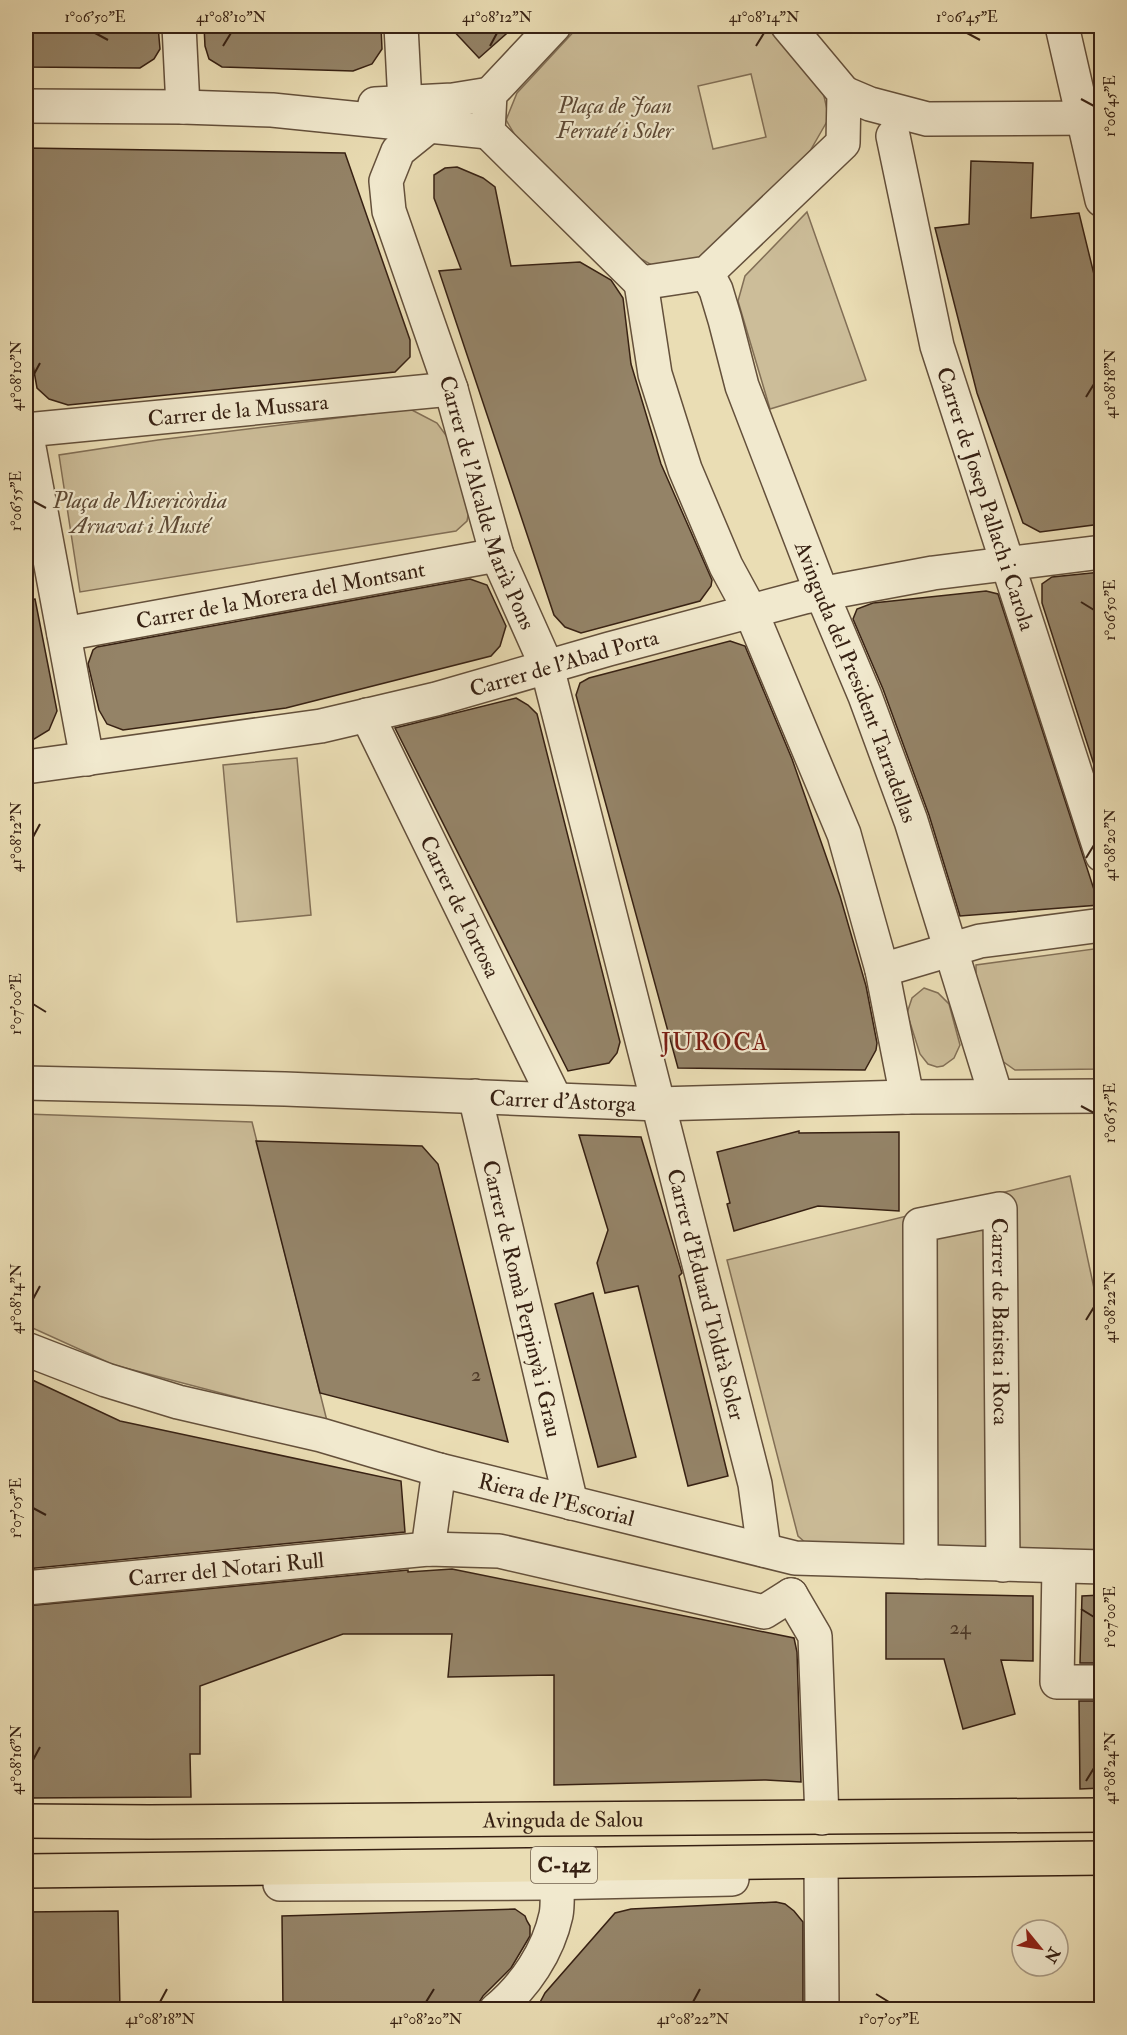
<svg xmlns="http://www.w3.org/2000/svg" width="1127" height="2035" viewBox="0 0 1127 2035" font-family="'IM FELL Double Pica',serif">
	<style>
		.green { fill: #ccbd99; stroke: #826f56; stroke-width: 1.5; fill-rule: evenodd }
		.building { fill: #948367; stroke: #372113; stroke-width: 1.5 }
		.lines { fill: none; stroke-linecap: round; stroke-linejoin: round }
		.minor-casing { stroke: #64503b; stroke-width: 36 }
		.major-casing { stroke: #372113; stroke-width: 36 }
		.minor { stroke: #f1e9ce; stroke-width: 33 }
		.major { stroke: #eaddb4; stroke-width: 33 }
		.ticks { fill: none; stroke: #372113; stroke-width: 2 }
		.labels { text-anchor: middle; stroke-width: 4.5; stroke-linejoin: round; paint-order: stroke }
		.number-label { font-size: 20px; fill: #4e3a28 }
		.shield { fill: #f1e9ce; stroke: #6f5d4b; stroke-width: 1.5 }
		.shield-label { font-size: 21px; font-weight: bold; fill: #372113 }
		.park-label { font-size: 22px; font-style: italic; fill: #5c4834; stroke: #f1e9ce }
		.street-label { font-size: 22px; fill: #372113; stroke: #f1e9ce }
		.neighbourhood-label { font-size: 24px; letter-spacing: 1.5px; fill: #7a1f14; stroke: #f1e9ce }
		.neatline { fill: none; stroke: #372113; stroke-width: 2 }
		.ticks-label { font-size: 15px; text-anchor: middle; fill: #372113 }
	</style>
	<rect width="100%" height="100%" fill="#eaddb4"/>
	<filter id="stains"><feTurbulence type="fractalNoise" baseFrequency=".00333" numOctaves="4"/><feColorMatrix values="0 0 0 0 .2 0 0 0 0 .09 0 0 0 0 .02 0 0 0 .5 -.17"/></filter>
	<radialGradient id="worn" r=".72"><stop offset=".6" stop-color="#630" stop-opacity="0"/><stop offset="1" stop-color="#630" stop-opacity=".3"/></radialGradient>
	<!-- green -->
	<path class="green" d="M579 26H766L820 79 829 118 810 151 729 235 694 265 655 267 626 250 525 152 506 120 517 93ZM751 74 766 137 713 149 698 86Z
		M807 212 866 380 770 409 738 301 745 276Z
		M410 409 437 423 448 438 470 506 467 521 456 531 80 592 59 455 158 440Z
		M297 758 311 915 237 922 223 765Z
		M1101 948V1069L1015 1070 998 1058 976 976V965Z
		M924 988 938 993 949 1004 960 1045 954 1058 943 1066 937 1067 928 1064 920 1054 907 1013 912 998Z
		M26 1114 252 1122 327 1421 114 1365 26 1325Z
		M1070 1176 1101 1321V1553L807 1544 798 1536 727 1260Z"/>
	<!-- building -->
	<path class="building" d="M26 26H158L160 49 154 59 140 68 26 67Z
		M204 26H381L382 49 372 64 353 71 222 67 209 59 205 46Z
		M449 26H515L479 58Z
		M26 148 345 153 410 340V357L395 372 68 405 49 399 37 388 26 326Z
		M971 161 1033 163 1031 218 1079 213 1101 303V524L1040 532 1023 523 977 393 935 228 969 224Z
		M457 167 483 178 495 187 511 266 580 262 611 280 623 298 631 364 661 464 712 580 711 586 700 601 581 633 565 627 554 615 439 271 461 269 434 198V175L445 168Z
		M1101 572V773L1097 774 1042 603V584L1052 577Z
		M470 579 487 585 506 626 500 646 491 656 286 708 123 730 107 724 99 710 88 664 93 650 97 647Z
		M986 591 998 594 1099 905 960 916 929 815 883 689 853 619 857 609 873 603Z
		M35 599 57 711 49 730 26 744V600Z
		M730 641 745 646 792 759 840 896 866 986 877 1043 876 1050 865 1070 678 1068 576 695 580 683 589 678Z
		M516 698 528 705 537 714 620 1042 617 1053 609 1063 568 1071 395 728Z
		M799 1131V1133L899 1132V1211L818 1206 734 1231 727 1204 730 1203 717 1152Z
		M579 1135 641 1137 682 1273 679 1276 728 1476 688 1486 638 1286 605 1293 597 1263 608 1230Z
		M256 1141 422 1146 438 1164 508 1442 320 1393Z
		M593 1293 636 1457 598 1467 555 1304Z
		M26 1377 120 1421 401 1481 405 1532 26 1569Z
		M452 1569 794 1638 797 1652 801 1782 766 1780 554 1785V1675L448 1677 452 1634H343L200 1686V1754H190L191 1797 26 1798V1606L408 1570V1572Z
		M886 1593 1033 1596V1661L1001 1660 1015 1714 963 1729 944 1659H886Z
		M1101 1595V1663H1080L1082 1596Z
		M1079 1701H1101V1788L1080 1789Z
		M776 1902 785 1904 794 1911 803 1922V2003H695L693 2010H536L545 1993 615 1913 631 1909Z
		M515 1909 525 1916 527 1921 530 1926V1936L511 1968 483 1996 478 2004V2010H283L282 1916Z
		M118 1911 120 2010H26V1912Z"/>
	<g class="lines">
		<defs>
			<g id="minor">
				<path d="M179 26 183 107"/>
				<path d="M401 26 405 103"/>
				<path d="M554 26 490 94 488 132 641 283 707 273 843 143 844 93 788 26"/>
				<path d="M1062 26 1102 200"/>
				<path d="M844 93 870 104 927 119 1102 118"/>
				<path d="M375 104 453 100 490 94"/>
				<path d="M26 106 183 107 272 110 488 132"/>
				<path id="s1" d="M429 126 398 151 386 181 389 211 451 389 497 555 547 667 755 1484 764 1550"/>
				<path id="s2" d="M893 136 937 346 1102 855"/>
				<path id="s3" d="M707 273 716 290 725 320 742 386 822 594 865 696 911 821 996 1096"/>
				<path d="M641 283 655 374 685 469 726 566 751 612 844 834 882 970 907 1097"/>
				<path id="s4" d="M26 430 451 389"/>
				<path d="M26 431 87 759"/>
				<path id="s5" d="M64 634 497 555"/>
				<path id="s6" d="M367 715 555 1099"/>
				<path id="s7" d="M26 767 321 726 436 699 609 649 804 597 933 573 1102 552"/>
				<path d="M882 970 980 941 1102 925"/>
				<path id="s8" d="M26 1083 285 1089 658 1104 907 1097 1102 1096"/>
				<path id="s9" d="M475 1096 571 1503"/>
				<path id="s10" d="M26 1349 106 1380 178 1402 321 1435 439 1470 795 1558 1102 1567"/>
				<path d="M428 1549 439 1470"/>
				<path id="s11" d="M921 1562 920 1225 1000 1209 1003 1565"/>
				<path d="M1059 1566 1057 1682H1102"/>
				<path id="s12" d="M26 1588 428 1549 499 1551 764 1612 791 1595"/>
				<path d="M791 1595 815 1636 822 1818"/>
				<path d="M821 1862 822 2010"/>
				<path d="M280 1884 545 1883 732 1879"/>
				<path d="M496 2010C525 1986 548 1952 556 1915 558 1905 557 1893 557 1882"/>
			</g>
			<g id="major">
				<path id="s13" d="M26 1821 149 1822 1102 1815"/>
				<path d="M26 1871 1102 1858"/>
			</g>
		</defs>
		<!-- minor casing -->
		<use href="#minor" class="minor-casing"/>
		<!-- major casing -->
		<use href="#major" class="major-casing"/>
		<!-- minor -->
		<use href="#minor" class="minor"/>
		<!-- major -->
		<use href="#major" class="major"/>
	</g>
	<!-- ticks -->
	<path class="ticks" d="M95 33 108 40M967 33 980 40M223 46 231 33M490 46 497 33M756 46 764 33M1081 99 1094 106M33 376 40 363M1086 397 1094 384M33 501 46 508M1081 602 1094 610M33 837 40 824M1086 858 1094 845M33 1004 46 1012M1081 1106 1094 1113M33 1299 40 1286M1086 1320 1094 1307M33 1508 46 1515M1081 1609 1094 1617M33 1760 40 1747M1086 1781 1094 1768M876 1994 889 2002M160 2002 167 1989M426 2002 434 1989M693 2002 700 1989"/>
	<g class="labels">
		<!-- number labels -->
		<g class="number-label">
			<text x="476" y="1381">2</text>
			<text x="960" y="1634">24</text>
		</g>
		<!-- shield labels -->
		<rect class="shield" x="531" y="1847" width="66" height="36" rx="4.5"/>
		<g class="shield-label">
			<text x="564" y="1872">C-14z</text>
		</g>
		<!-- park labels -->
		<g class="park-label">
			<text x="615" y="113">Plaça de Joan<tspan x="615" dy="25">Ferraté i Soler</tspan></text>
			<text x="140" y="508">Plaça de Misericòrdia<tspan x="140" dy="25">Arnavat i Musté</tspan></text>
		</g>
		<!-- street labels -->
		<g class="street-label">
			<text dy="8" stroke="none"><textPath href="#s4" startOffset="213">Carrer de la Mussara</textPath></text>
			<text dy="8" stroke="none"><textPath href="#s2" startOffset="375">Carrer de Josep Pallach i Carola</textPath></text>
			<text dy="8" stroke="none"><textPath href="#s1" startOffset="410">Carrer de l'Alcalde Marià Pons</textPath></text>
			<text dy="8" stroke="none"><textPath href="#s5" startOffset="220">Carrer de la Morera del Montsant</textPath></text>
			<text dy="8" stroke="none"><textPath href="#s7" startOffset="549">Carrer de l'Abad Porta</textPath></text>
			<text dy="8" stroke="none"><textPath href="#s3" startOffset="436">Avinguda del President Tarradellas</textPath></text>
			<text dy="8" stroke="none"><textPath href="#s6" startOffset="213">Carrer de Tortosa</textPath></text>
			<text dy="8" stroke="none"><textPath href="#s8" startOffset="537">Carrer d'Astorga</textPath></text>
			<text dy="8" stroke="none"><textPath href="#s1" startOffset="1233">Carrer d'Eduard Toldrà Soler</textPath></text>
			<text dy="8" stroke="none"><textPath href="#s9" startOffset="208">Carrer de Romà Perpinyà i Grau</textPath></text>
			<text dy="8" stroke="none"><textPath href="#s11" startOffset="531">Carrer de Batista i Roca</textPath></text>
			<text dy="8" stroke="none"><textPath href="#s10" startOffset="552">Riera de l'Escorial</textPath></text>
			<text dy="8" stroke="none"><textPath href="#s12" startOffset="201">Carrer del Notari Rull</textPath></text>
			<text dy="8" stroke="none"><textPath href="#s13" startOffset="537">Avinguda de Salou</textPath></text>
		</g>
		<!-- neighbourhood labels -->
		<g class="neighbourhood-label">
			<text x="715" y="1050">JUROCA</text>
		</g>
	</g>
	<!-- margin -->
	<rect width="1127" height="2035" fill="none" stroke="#eaddb4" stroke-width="66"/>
	<!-- north arrow -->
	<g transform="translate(1040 1948) rotate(120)"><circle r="28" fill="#f1e9ce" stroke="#a79983" stroke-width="1.5"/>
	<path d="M0-4.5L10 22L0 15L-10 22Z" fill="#8f2418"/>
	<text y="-9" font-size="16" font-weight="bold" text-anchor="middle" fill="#372113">N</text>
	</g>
	<rect x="33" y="33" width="1061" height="1969" class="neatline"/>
	<g class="ticks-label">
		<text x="95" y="22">1°06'50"E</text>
		<text x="231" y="22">41°08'10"N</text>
		<text x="497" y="22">41°08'12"N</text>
		<text x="764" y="22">41°08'14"N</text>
		<text x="967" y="22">1°06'45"E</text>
		<text transform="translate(1110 106) rotate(-90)" y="5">1°06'45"E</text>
		<text transform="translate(16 376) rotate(-90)" y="5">41°08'10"N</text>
		<text transform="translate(1110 384) rotate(-90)" y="5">41°08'18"N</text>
		<text transform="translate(16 501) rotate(-90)" y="5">1°06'55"E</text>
		<text transform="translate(1110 610) rotate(-90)" y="5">1°06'50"E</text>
		<text transform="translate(16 837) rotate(-90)" y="5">41°08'12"N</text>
		<text transform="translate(1110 845) rotate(-90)" y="5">41°08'20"N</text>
		<text transform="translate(16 1004) rotate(-90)" y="5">1°07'00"E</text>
		<text transform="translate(1110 1113) rotate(-90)" y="5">1°06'55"E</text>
		<text transform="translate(16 1299) rotate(-90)" y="5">41°08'14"N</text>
		<text transform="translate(1110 1307) rotate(-90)" y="5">41°08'22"N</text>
		<text transform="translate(16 1508) rotate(-90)" y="5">1°07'05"E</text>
		<text transform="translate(1110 1617) rotate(-90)" y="5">1°07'00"E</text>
		<text transform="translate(16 1760) rotate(-90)" y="5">41°08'16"N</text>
		<text transform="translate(1110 1768) rotate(-90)" y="5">41°08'24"N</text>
		<text x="160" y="2024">41°08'18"N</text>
		<text x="426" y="2024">41°08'20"N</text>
		<text x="693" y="2024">41°08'22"N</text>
		<text x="889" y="2024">1°07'05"E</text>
	</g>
	<rect width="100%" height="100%" filter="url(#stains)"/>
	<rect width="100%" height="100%" fill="url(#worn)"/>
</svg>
